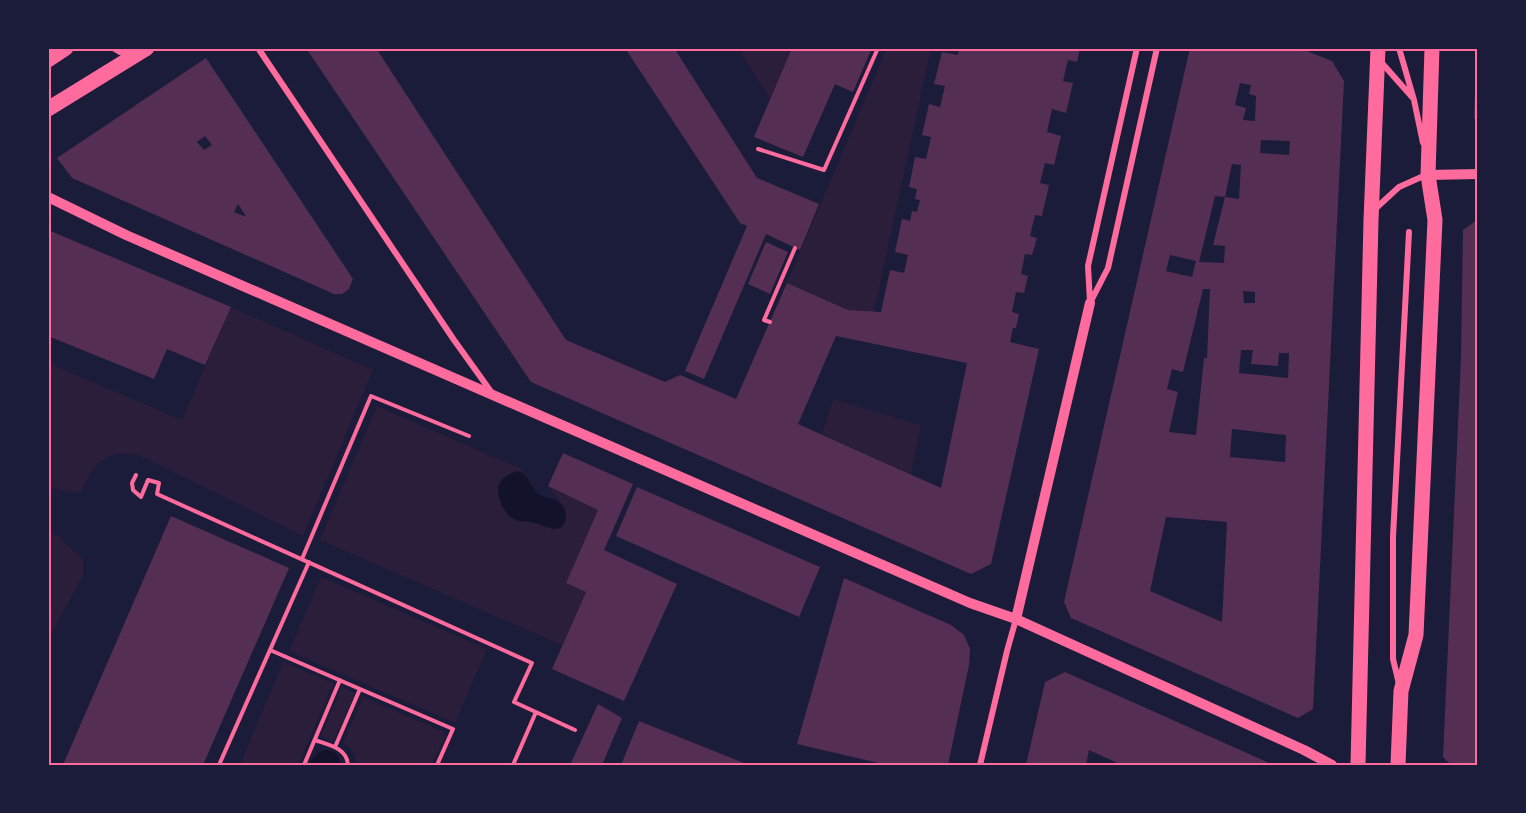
<svg xmlns="http://www.w3.org/2000/svg" width="1526" height="813" viewBox="0 0 1526 813" font-family="Poppins,sans-serif">
	<style>
		.green { fill: #2a1e3b }
		.water { fill: #12122b }
		.building { fill: #542f53; fill-rule: evenodd }
		.lines { fill: none; stroke-linecap: round; stroke-linejoin: round }
		.path { stroke: #ff6b9d; stroke-width: 4 }
		.minor { stroke: #ff6b9d; stroke-width: 6 }
		.tertiary { stroke: #ff6b9d; stroke-width: 10 }
		.primary { stroke: #ff6b9d; stroke-width: 15 }
		.neatline { fill: none; stroke: #ff6b9d; stroke-width: 2 }
	</style>
	<rect width="100%" height="100%" fill="#1b1b3a"/>
	<!-- green -->
	<path class="green" d="M738 48H792L770 99Z
		M887 48H931L874 312 848 310 787 283Z
		M231 307 373 370 303 536 136 454C130 454 123 453 117 454 96 458 89 475 81 492L73 493 48 487V363L182 420Z
		M833 399 921 425 911 474 822 434Z
		M377 406 498 459 521 468 522 472 517 471 511 473 566 520C566 505 555 498 548 486L598 510 566 583 586 592 562 645 320 540Z
		M48 530 59 537 83 559V576L48 639Z
		M321 577 487 649 455 723 289 651Z
		M283 662 333 683 298 765H240Z
		M342 687 355 693 333 742 321 736Z
		M363 697 444 732V740L431 765H357C356 754 352 749 343 743Z"/>
	<!-- water -->
	<path class="water" d="M517 471C529 474 529 484 536 492 545 501 559 496 564 508 567 515 566 521 562 527 551 532 546 526 536 523 528 521 519 523 512 518 503 512 493 491 501 481 504 476 512 473 517 471Z
		M325 750C335 750 340 756 340 765H309L313 757H315L318 753Z"/>
	<!-- building -->
	<path class="building" d="M306 48H376L566 340 665 382 680 375 736 399 787 283 848 310 881 312 890 270 904 273 908 255 895 252 902 219 910 221 912 211 917 212 920 200 915 199 917 189 909 187 915 157 926 159 931 137 922 135 929 104 940 107 945 86 934 84 942 52 958 55 959 48H1080L1077 62 1068 60 1063 81 1073 83 1066 113 1052 109 1047 132 1061 136 1054 165 1045 163 1040 183 1049 185 1042 216 1035 215 1030 236 1037 238 1032 255 1025 254 1021 274 1028 276 1024 293 1016 292 1012 312 1019 314 1016 328H1013L1010 342 1039 349 991 564 971 574 531 382ZM836 336 967 363 941 488 798 424Z
		M625 48H674L757 178 819 204 800 250 766 234 704 379 685 371 747 226 740 223Z
		M792 48H872L853 92 835 84 803 157 754 137Z
		M1190 48H1299L1332 61 1344 81 1313 709 1298 718 1071 618 1064 602ZM1240 83 1251 85 1249 94 1256 96 1255 121 1243 120 1246 108 1235 105ZM1261 140 1290 141 1289 155 1260 153ZM1232 164 1241 165 1239 199 1225 197 1213 245 1225 246 1224 263 1199 262 1215 196 1225 197ZM1170 255 1196 261 1192 277 1166 271ZM1203 289H1210L1207 358H1204L1196 435 1169 432 1178 392 1167 389 1172 369 1183 372ZM1243 291 1255 292V303H1244ZM1241 350H1253L1251 364 1278 366 1279 353H1289L1288 378 1239 373ZM1232 429 1286 435 1285 462 1230 457ZM1166 517 1227 522 1222 622 1150 591Z
		M206 58 353 279 349 289 342 294H334L72 178 57 158ZM205 136 212 145 204 150 197 142ZM238 204 244 213 246 217 234 212Z
		M1476 64H1478V123L1474 118Z
		M1478 219V765H1451L1443 757 1461 358 1463 230Z
		M48 230 231 307 205 365 167 349 154 379 48 336Z
		M766 242 788 252 770 294 748 284Z
		M563 453 633 484 604 550 677 584 624 701 552 669 586 592 566 583 598 510 548 486Z
		M637 487 820 567 799 617 616 536Z
		M171 516 289 568 203 765H63Z
		M844 578 951 625 964 635 970 649 969 665 948 765H887L797 744Z
		M1065 672 1267 762 1266 765H1122L1089 750 1086 765H1026L1045 682Z
		M598 704 622 718 602 765H570Z
		M639 721 749 765H621Z"/>
	<g class="lines">
		<!-- path -->
		<path class="path" d="M758 149 824 170 878 48
			M770 322 764 320 795 248
			M136 475 132 483 133 490 141 497 148 480 159 483 157 494 532 663 514 702 575 730
			M302 559 371 396 469 436
			M270 650 360 689 335 747
			M360 689 453 729 437 765
			M315 740C329 745 347 748 348 765
			M219 765 309 562
			M304 765 340 680
			M513 765 536 712"/>
		<!-- minor -->
		<path class="minor" d="M113 48 120 52 132 55
			M258 48 454 340 492 393
			M1399 48 1414 100 1423 143
			M1381 62 1412 97
			M1375 209 1399 187 1428 174
			M1090 302 1088 266 1137 48
			M1090 303 1108 268 1157 48
			M1399 684 1393 659V537L1409 232
			M980 765 1007 651 1016 619"/>
		<!-- tertiary -->
		<path class="tertiary" d="M1428 175 1478 174
			M48 197 126 235 970 603 1016 619 1304 750 1332 765
			M1016 619 1090 303"/>
		<!-- primary -->
		<path class="primary" d="M48 60 66 48
			M48 109 147 48
			M1358 765 1371 220 1378 48
			M1398 765 1401 691 1416 635 1435 220 1428 175 1432 48"/>
	</g>
	<!-- border -->
	<rect width="1526" height="813" fill="none" stroke="#1b1b3a" stroke-width="99"/>
	<rect x="50" y="50" width="1426" height="714" class="neatline"/>
</svg>
